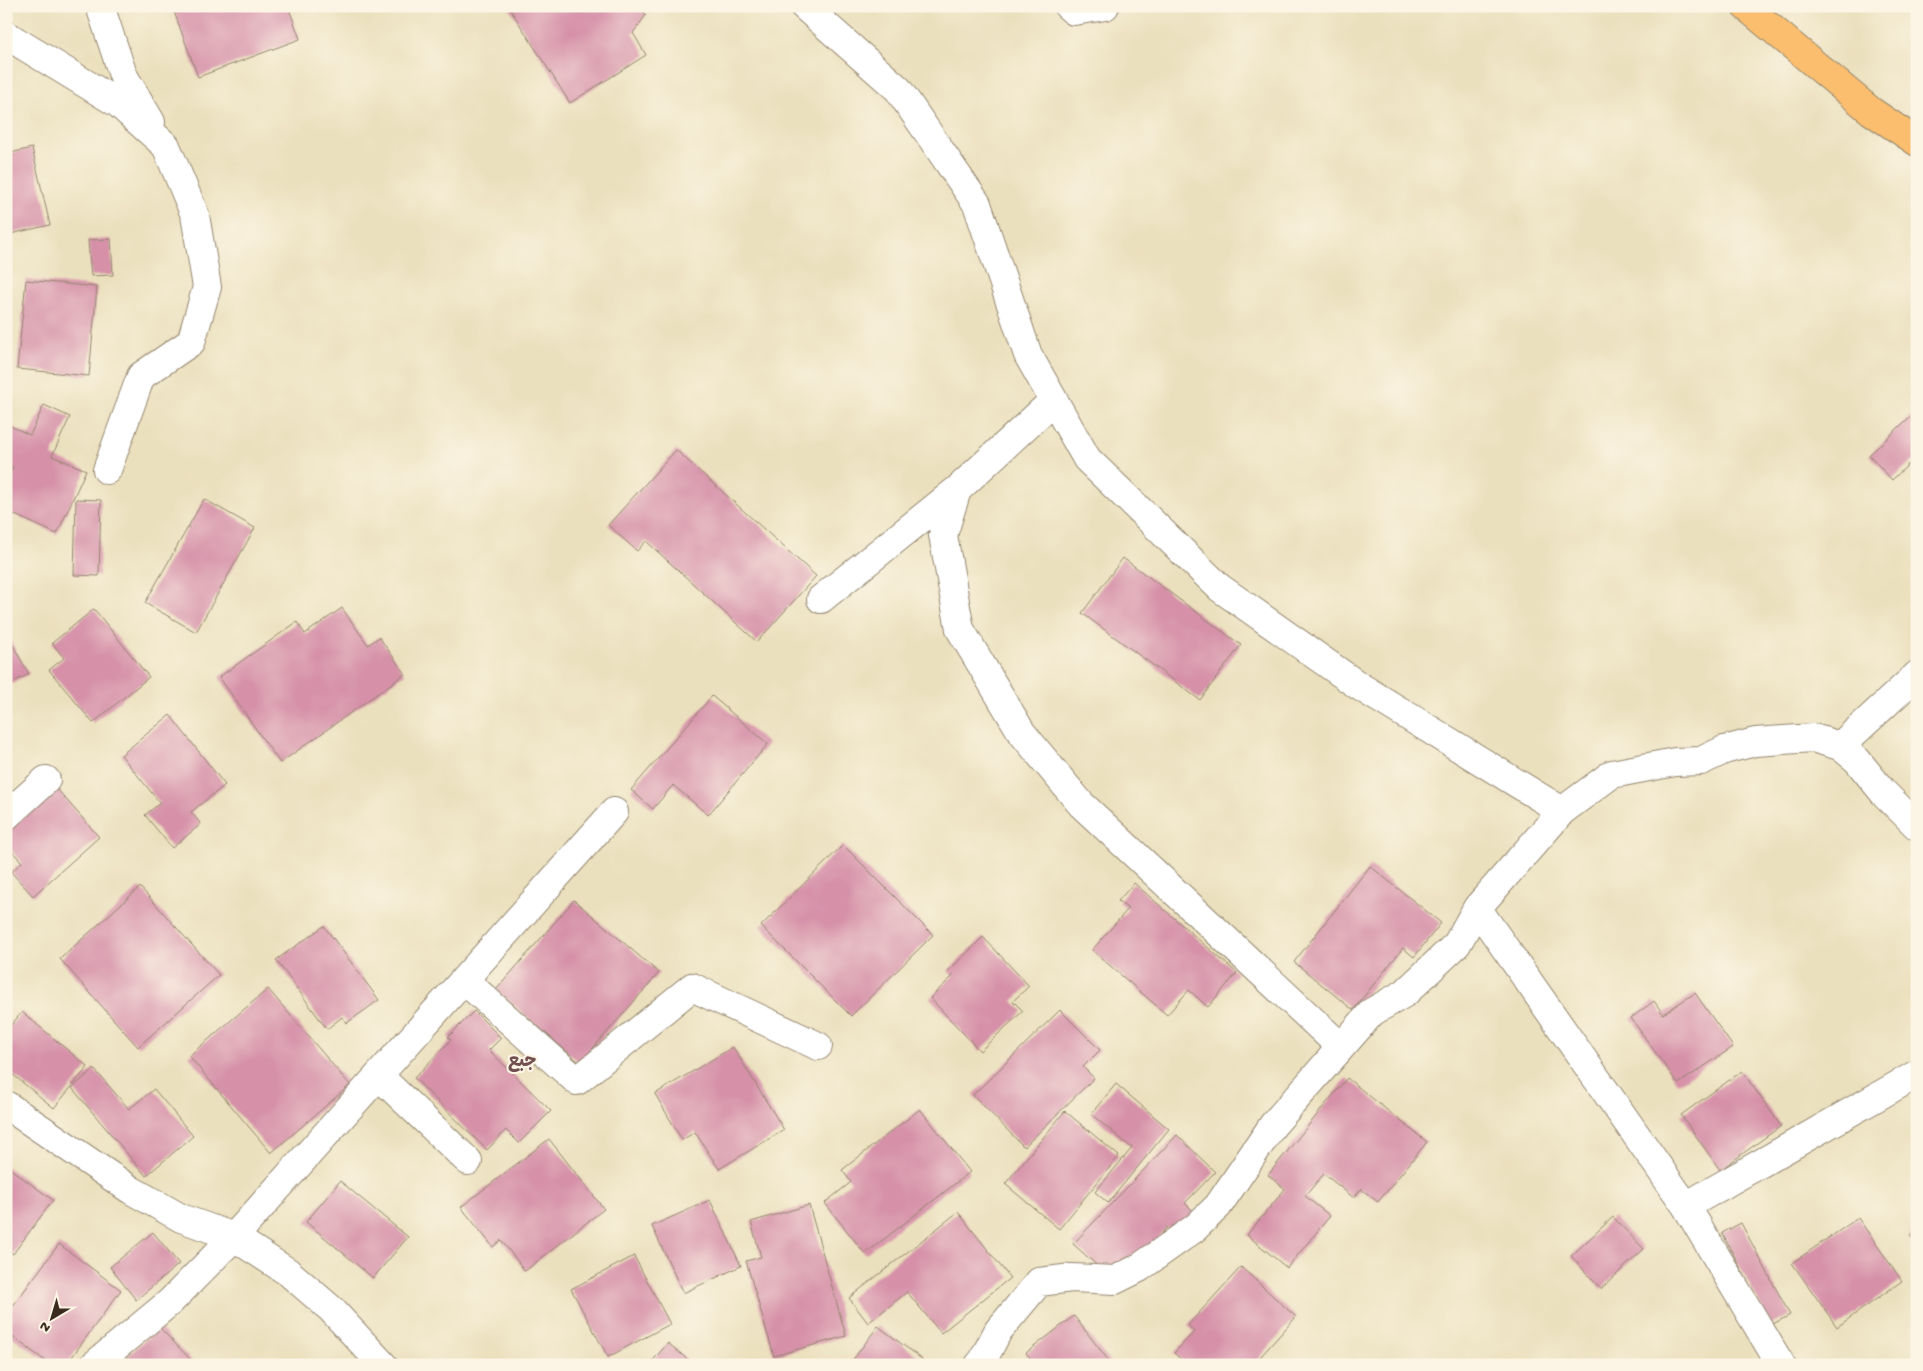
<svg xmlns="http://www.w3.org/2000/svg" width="1923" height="1371" viewBox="0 0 1923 1371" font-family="'Gochi Hand','Playpen Sans Arabic',sans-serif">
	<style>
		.building { fill: #d691a9 }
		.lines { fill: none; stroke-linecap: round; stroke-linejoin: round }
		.minor-casing { stroke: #93856e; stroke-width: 30 }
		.trunk-casing { stroke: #93856e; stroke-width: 30 }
		.minor { stroke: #fff; stroke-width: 28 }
		.trunk { stroke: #fbbe6e; stroke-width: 28 }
		.labels { text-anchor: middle; stroke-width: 4; stroke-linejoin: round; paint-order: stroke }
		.quarter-label { font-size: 18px; font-weight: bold; fill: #714e4f; stroke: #fcf5e5 }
	</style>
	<rect width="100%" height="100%" fill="#fcf5e5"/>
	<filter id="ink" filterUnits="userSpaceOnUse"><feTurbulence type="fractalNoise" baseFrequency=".02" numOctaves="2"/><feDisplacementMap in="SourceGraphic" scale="10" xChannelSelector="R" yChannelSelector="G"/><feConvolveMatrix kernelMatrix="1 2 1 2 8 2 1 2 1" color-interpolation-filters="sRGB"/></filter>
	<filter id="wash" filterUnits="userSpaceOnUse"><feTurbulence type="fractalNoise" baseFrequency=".0096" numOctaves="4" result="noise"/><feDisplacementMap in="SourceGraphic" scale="20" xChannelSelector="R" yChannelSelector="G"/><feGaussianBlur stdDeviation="1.12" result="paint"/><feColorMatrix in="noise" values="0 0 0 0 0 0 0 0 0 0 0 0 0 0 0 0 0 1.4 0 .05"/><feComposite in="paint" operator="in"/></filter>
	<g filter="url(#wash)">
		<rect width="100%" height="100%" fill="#ebe0bd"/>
		<g id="blocks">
			<!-- building -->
			<path class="building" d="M172 6H288L300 39 198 77Z
				M508 6H641L646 15 633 33 646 55 570 103Z
				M32 148 50 225 6 235V154Z
				M111 239 113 275 91 276 88 240Z
				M26 280 97 287 89 376 17 369Z
				M44 405 70 417 52 456 86 470 57 534 6 511V482L13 467 6 463V424L30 435Z
				M1913 414 1917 418V464L1913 460 1892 480 1869 455Z
				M676 450 816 576 757 642 646 541 637 551 608 525Z
				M76 499 101 500 99 576 74 575Z
				M204 499 255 528 196 632 145 603Z
				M1123 558 1241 645 1200 700 1082 613Z
				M342 608 368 645 379 637 405 674 280 763 219 677 297 622 305 634Z
				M94 609 149 677 93 723 49 670 64 658 52 643Z
				M6 633 29 674 6 686Z
				M712 696 768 744 708 815 673 785 653 809 631 790Z
				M170 715 225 785 191 812 201 824 172 848 145 815 160 803 121 755Z
				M56 788 99 837 33 896 11 872 22 862 6 845V832Z
				M843 845 933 935 851 1016 761 926Z
				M1370 866 1441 923 1414 957 1403 948 1353 1010 1294 962Z
				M1134 883 1237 973 1208 1007 1189 990 1167 1015 1092 950 1128 909 1118 901Z
				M140 887 219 975 138 1047 60 959Z
				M574 900 659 973 580 1063 496 990Z
				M324 926 379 1000 347 1023 342 1017 327 1029 276 960Z
				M983 937 1029 986 1013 1001 1023 1011 980 1051 930 998 953 976 948 971Z
				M268 989 350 1085 271 1153 189 1056Z
				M1695 993 1733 1047 1678 1084 1631 1018 1654 1001 1663 1014Z
				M1060 1010 1100 1050 1083 1067 1094 1078 1024 1147 973 1095Z
				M474 1011 501 1038 489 1050 551 1111 519 1143 506 1130 487 1150 414 1078 451 1040 448 1037Z
				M22 1012 88 1067 54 1108 6 1069V1031Z
				M733 1047 784 1130 719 1169 695 1132 682 1140 655 1094Z
				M94 1069 129 1109 154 1089 193 1136 146 1176 72 1088Z
				M1742 1071 1781 1126 1720 1170 1681 1115Z
				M1347 1078 1427 1142 1378 1202 1361 1189 1354 1198 1324 1174 1305 1196 1330 1216 1287 1268 1247 1235 1285 1189 1268 1175Z
				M1116 1084 1169 1129 1108 1203 1095 1192 1132 1148 1091 1114Z
				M920 1109 970 1172 865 1254 825 1203 851 1182 842 1170Z
				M1065 1111 1119 1156 1059 1229 1005 1184Z
				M1177 1135 1215 1172 1185 1203 1198 1216 1177 1238 1167 1227 1139 1260 1100 1268 1073 1244Z
				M549 1139 604 1209 525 1271 501 1240 493 1247 461 1207Z
				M6 1166 53 1200 13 1254 6 1249Z
				M340 1181 408 1237 373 1278 306 1222Z
				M710 1200 741 1266 683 1293 652 1226Z
				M809 1205 846 1336 774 1356 746 1261 761 1257 751 1222Z
				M958 1212 1010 1278 941 1333 907 1292 868 1323 849 1298Z
				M1613 1217 1644 1249 1601 1289 1571 1256Z
				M1858 1218 1902 1281 1837 1327 1792 1263Z
				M1741 1223 1790 1315 1771 1325 1722 1233Z
				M1917 1230V1245L1910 1235Z
				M153 1232 179 1264 136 1300 110 1267Z
				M59 1244 121 1290 66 1365H51L6 1332V1315Z
				M634 1256 670 1324 608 1357 571 1289Z
				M1241 1267 1296 1317 1253 1365H1187L1174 1353 1194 1332 1188 1325Z
				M1074 1316 1112 1365H1036L1026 1353Z
				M878 1326 923 1360 919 1365H849Z
				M159 1327 194 1363 192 1365H118Z
				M668 1343 694 1365H649Z
				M243 1359 250 1365H238Z"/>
		</g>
	</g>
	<g filter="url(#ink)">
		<use href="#blocks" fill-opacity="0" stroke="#93856e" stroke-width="1"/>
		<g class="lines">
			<defs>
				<path id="minor" d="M100 6 123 75 151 122
					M804 6 898 89 977 204 1028 355 1087 459 1220 588 1359 686 1562 811
					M1068 6 1074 11 1105 6
					M6 35 119 104 166 146 195 215 207 287 191 342 141 376 107 470
					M957 490 943 535 960 629 1022 733 1081 804 1341 1047
					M821 599 957 490 1054 400
					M1840 746 1917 675
					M6 816 46 780
					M1477 908 1686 1206 1781 1365
					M464 980 577 1081 692 987 818 1046
					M379 1076 468 1161
					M6 1105 131 1190 181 1218 234 1237 288 1272 331 1309 383 1365
					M1686 1206 1917 1074
					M94 1365 170 1302 234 1237 614 812
					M979 1365 983 1360 998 1331 1039 1282 1072 1278 1115 1280 1139 1268 1195 1228 1218 1206 1273 1125 1372 1012 1405 993 1457 944 1477 908 1562 811 1612 774 1675 762 1701 761 1724 750 1755 742 1813 738 1840 746 1857 760 1883 792 1917 826"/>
				<path id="trunk" d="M1745 6 1871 111 1917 142"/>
			</defs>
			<!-- minor casing -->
			<use href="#minor" class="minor-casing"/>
			<!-- trunk casing -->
			<use href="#trunk" class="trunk-casing"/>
			<!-- minor -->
			<use href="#minor" class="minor"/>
			<!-- trunk -->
			<use href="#trunk" class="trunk"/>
		</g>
	</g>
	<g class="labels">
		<!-- quarter labels -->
		<g class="quarter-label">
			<text x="522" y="1066">جبع</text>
		</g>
	</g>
	<!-- margin -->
	<rect width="1923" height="1371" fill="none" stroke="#fcf5e5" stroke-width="25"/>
	<!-- north arrow -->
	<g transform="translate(52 1318) rotate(218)" stroke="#fcf5e5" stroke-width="4" paint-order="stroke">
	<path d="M0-4L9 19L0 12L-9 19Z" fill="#3b2a1e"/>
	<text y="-8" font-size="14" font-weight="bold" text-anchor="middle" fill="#3b2a1e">N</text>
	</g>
</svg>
